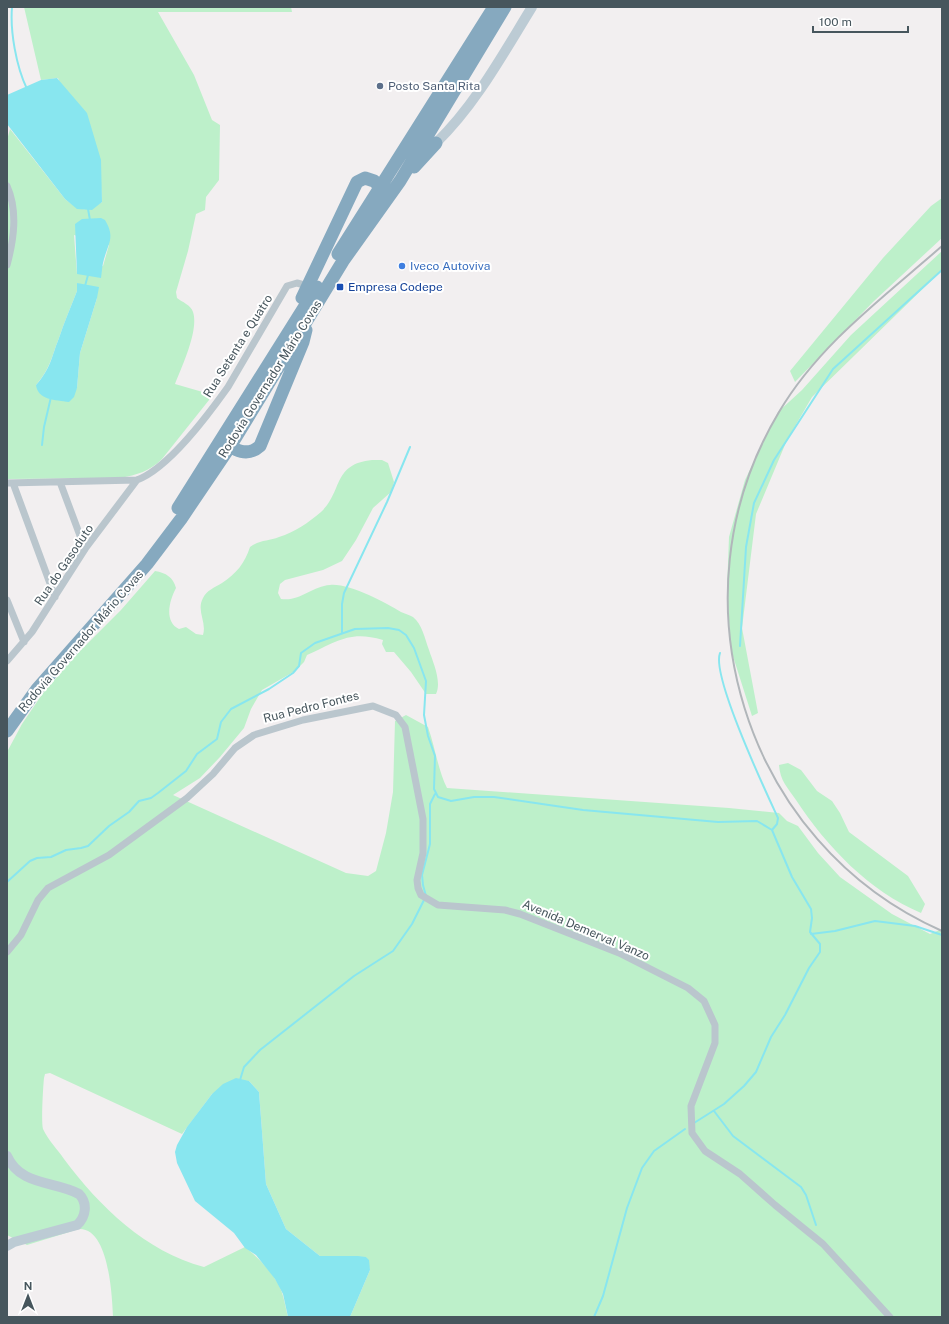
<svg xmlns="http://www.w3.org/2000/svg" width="949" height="1324" viewBox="0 0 949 1324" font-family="'Public Sans',sans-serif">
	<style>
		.green { fill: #bdf0ca; fill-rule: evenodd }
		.water { fill: #88e6ef }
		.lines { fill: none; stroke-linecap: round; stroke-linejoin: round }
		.stream { stroke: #88e6ef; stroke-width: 2 }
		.street { stroke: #bac6cd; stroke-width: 7 }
		.secondary { stroke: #bccbd4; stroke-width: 10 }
		.highway { stroke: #86a9bf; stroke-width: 13 }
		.rail { stroke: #b1b6ba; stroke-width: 2 }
		.service-dot { fill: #5c6f8a; stroke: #fff; stroke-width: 1.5 }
		.shop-dot { fill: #3f7fe0; stroke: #fff; stroke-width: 1.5 }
		.transit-dot { fill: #1a4fb4; stroke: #fff; stroke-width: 1.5 }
		.labels { text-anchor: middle; stroke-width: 4; stroke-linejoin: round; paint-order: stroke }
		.service-label { font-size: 12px; fill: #4e5e75; stroke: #fff; text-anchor: start }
		.shop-label { font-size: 12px; fill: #366cbe; stroke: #fff; text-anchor: start }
		.transit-label { font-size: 12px; fill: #164399; stroke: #fff; text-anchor: start }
		.street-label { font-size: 12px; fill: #47565d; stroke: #fff }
	</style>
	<rect width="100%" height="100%" fill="#f2eff0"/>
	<!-- green -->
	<path class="green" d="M24 7H291L292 12H158L194 75 212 120 220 125 219 180 206 197 205 210 196 214 188 251 176 292 177 298C182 302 191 305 193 312 199 330 182 366 175 384L213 395 162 459C150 471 137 475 120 478L7 479V140L10 129 65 199C81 212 85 212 102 202L101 187 58 78 41 80ZM74 235 109 245 103 266 77 274ZM77 283 97 298 80 353 77 388 63 401 57 399 36 385C51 367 51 358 59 338 64 322 71 307 77 291Z
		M942 198V238L873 302 795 382 790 371 883 258 931 206Z
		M942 251V270L812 397 787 440 756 514 742 628 758 713 752 716 731 650 727 590 729 537 745 480 778 412 802 390 851 335Z
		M372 460H382L388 463 394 482 391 492 373 508 356 540 342 561 323 570 285 580 280 584 278 593 281 599C300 602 312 586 330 585 349 583 386 603 401 612 405 614 410 615 413 617 422 624 425 639 429 650 433 662 442 682 436 694H426L411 672 394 652H386L382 644 383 640C349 630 337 642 307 655L304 662 295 671 262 690 251 709 244 728 220 757 200 778 173 795 346 873 368 876 376 871 386 833 393 792 395 721 406 715 428 727C435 747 438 770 447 788L729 808 779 813 787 821 798 826 818 853 840 877 892 914 930 934 942 929V1317H350L370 1270 366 1257 320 1256 286 1229 266 1184 259 1092 249 1081 212 1094 182 1134 50 1073 45 1074 44 1078C43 1088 41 1122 43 1129 48 1140 58 1150 64 1159 100 1207 145 1251 204 1267L245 1247C260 1259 278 1277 283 1296 285 1303 286 1310 288 1317H113C112 1295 109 1228 79 1229L27 1245 7 1235V752L22 724 43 693 76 655 121 610 155 571C166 573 173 577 176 588 169 601 164 622 179 629L186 627 196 634 203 635C207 622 196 611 203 598 207 590 214 588 222 583 236 574 245 563 250 547 259 540 269 541 279 537 295 532 308 523 321 512 343 492 332 464 372 460Z
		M788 763 801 770 817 791 832 801 840 813 849 832 908 876 925 904 921 913C869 891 827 847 796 800 788 788 780 781 779 765Z"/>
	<!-- water -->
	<path class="water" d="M57 78 87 113 101 160 102 202 92 210 77 209 65 199 7 124V95L41 80Z
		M101 218 105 220C115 237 109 242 104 259 102 265 102 272 101 278L77 274 75 224 82 219Z
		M77 283 99 287 97 298 80 353 77 388 74 397 69 402C55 400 38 400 36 385 51 368 51 358 59 338 64 322 71 307 77 291Z
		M236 1078 249 1081 259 1092 266 1184 286 1229 320 1256H358L366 1257 369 1260 370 1270 350 1317H288L283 1294 275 1279 256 1255 245 1248 234 1233 195 1201 177 1163 175 1152 177 1145 187 1127 212 1094 223 1084Z"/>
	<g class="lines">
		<!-- stream -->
		<path class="stream" d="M12 7C10 31 16 66 27 89
			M88 209 90 220
			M85 286 88 275
			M42 445 44 427 51 397
			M342 633V604L344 593 387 502 410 447
			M740 646 746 547 754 503 774 460 833 369 942 270
			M720 653C711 676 766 792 778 818L777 824 772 830
			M7 882 30 861 37 858 51 857 66 850 81 848 88 846 109 826 129 812 139 801 151 798 158 793 186 771 197 754 217 739 221 722 231 709 269 689 293 673 299 666 301 653 315 643 355 629 388 628 399 630 406 635 414 648 426 681 424 715 428 736 435 756 434 789 438 797 451 801 474 797H494L583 810 718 822 757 821 772 830 792 877 811 909 812 918 810 932 820 944V952L809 968 785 1015 771 1037 756 1072 744 1086 724 1104 694 1123
			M426 896 423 885 422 875 430 844V804L435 794
			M811 934 835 931 875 921 915 926 942 935
			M240 1080 244 1067 260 1050 354 976 393 951 412 924 424 900
			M714 1111 733 1136 801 1187 806 1195 816 1225
			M594 1317 603 1296 627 1208 642 1168 654 1151 685 1129"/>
		<!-- street -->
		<path class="street" d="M7 186C18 211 14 239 7 265
			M60 482 85 549
			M7 483 137 480C169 468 208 415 228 387L287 286 297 283 308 286
			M13 483 55 597
			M7 600 24 642
			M7 661 32 632 85 549 137 480
			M7 952 21 935 38 900 48 888 109 855 187 798 213 774 235 748 254 735 303 720 373 706 396 715 405 727 423 819V853L417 880 418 888 421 895 438 905 505 910 520 914 619 953 688 988 704 1001 715 1025V1043L691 1106 692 1133 705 1151 740 1174 775 1205 823 1244 890 1317"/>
		<!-- secondary -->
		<path class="secondary" d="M436 143C476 104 503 54 532 7
			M7 1156C20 1186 55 1181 79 1194 88 1203 86 1217 77 1225L14 1242 7 1246"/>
		<!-- highway -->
		<path class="highway" d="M414 167 436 143
			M338 254 494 7
			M302 298 357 182 365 178 374 181 382 188V194
			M227 438C232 453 249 456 260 446L303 342 306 330
			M178 508 317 287
			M7 731 37 689 147 564 181 519 231 445 343 261 400 181 505 7"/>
		<!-- rail -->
		<path class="rail" d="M942 246C884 297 819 344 779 412 668 597 744 844 942 931"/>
	</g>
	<!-- markers -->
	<circle class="service-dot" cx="380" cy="86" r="4"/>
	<circle class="shop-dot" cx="402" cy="266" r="4"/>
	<rect class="transit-dot" x="336" y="283" width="8" height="8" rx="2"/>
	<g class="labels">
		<!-- service labels -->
		<g class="service-label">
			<text x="388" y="90">Posto Santa Rita</text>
		</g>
		<!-- shop labels -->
		<g class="shop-label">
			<text x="410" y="270">Iveco Autoviva</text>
		</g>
		<!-- transit labels -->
		<g class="transit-label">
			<text x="348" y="291">Empresa Codepe</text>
		</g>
		<!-- street labels -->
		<g class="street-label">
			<text transform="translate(238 346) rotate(-58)" y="4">Rua Setenta e Quatro</text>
			<text transform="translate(270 379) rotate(-58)" y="4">Rodovia Governador Mário Covas</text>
			<text transform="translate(64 565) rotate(-56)" y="4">Rua do Gasoduto</text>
			<text transform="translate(81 641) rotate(-49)" y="4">Rodovia Governador Mário Covas</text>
			<text transform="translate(311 707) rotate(-14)" y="4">Rua Pedro Fontes</text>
			<text transform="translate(586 930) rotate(23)" y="4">Avenida Demerval Vanzo</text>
		</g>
	</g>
	<!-- border -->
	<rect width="949" height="1324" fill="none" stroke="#47565d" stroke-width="16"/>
	<!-- north arrow -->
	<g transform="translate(28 1296)" stroke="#ffffff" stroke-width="3" paint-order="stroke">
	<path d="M0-3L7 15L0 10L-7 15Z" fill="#47565d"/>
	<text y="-6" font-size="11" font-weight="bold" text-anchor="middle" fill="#47565d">N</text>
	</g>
	<!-- scale -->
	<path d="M813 26v6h95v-6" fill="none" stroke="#47565d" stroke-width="2"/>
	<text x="819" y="26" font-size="12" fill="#47565d" stroke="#ffffff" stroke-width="3" paint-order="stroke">100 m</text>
</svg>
